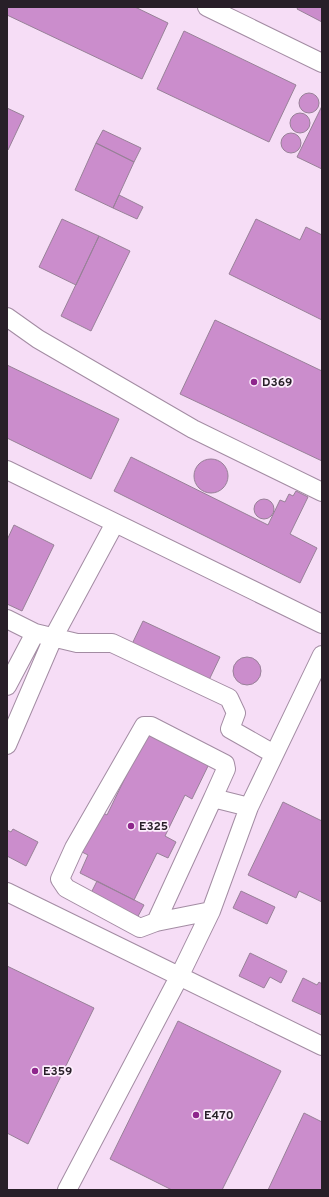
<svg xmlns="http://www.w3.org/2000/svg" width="329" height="1197" viewBox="0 0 329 1197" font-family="Overpass,sans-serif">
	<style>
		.building { fill: #cb8dcc; stroke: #988198 }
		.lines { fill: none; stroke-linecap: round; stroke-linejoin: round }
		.minor-casing { stroke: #a38ca3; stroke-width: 20 }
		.minor { stroke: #fff; stroke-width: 18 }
		.poi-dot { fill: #8e268c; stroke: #fdeefd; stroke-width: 1.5 }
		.labels { text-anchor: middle; stroke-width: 3.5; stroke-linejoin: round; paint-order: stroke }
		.poi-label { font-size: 12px; font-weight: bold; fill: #281f28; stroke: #fdeefd; text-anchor: start }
	</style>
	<rect width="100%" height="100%" fill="#f6ddf6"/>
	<!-- building -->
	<path class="building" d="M7 7H135L168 23 142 79 7 15Z
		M298 7H322V22L297 9Z
		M184 31 296 85 269 142 157 89Z
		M299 103a10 10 0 1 1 20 0a10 10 0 1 1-20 0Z
		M322 106V169L297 157Z
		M7 108 24 116 8 150 7 149Z
		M290 123a10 10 0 1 1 20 0a10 10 0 1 1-20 0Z
		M103 130 141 148 134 162 96 143Z
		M281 143a10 10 0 1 1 20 0a10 10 0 1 1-20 0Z
		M96 143 134 162 113 208 75 190Z
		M119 195 143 207 137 219 113 208Z
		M62 219 99 236 76 285 39 267Z
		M256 219 300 240 306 227 322 235V320L229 274Z
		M99 236 130 251 91 331 61 316Z
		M215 320 322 371V461L180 394Z
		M7 365 119 419 91 479 7 438Z
		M131 457 268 525 280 500 285 502 289 494 293 496 296 491 308 497 290 534 317 548 300 583 114 491Z
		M194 476a17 17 0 1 1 34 0a17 17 0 1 1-34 0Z
		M254 509a10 10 0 1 1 20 0a10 10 0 1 1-20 0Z
		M14 525 54 545 22 611 7 604V540Z
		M143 621 220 657 209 680 132 644Z
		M233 671a14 14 0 1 1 28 0a14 14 0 1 1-28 0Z
		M147 733 209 764 192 799 185 795 165 836 176 842 168 858 157 853 134 900 80 873 88 855 80 851 99 811 107 815Z
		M283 802 322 821V902L299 891 296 898 248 875Z
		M13 829 38 842 26 866 7 856V830L11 832Z
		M97 881 144 905 136 920 89 897Z
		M241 891 275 907 267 924 233 908Z
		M250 953 287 971 281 983 270 977 264 988 239 976Z
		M7 966 94 1008 28 1144 7 1133Z
		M303 978 317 985 319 982 322 984V1015L292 1001Z
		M178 1021 281 1071 222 1190H172L110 1159Z
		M304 1113 322 1122V1190H268Z"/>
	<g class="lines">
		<defs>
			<path id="minor" d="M207 7 322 63
				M7 317 38 339 193 429 322 492
				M7 470 322 624
				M7 619 35 633 77 643H112L229 698 236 713 230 729 274 754
				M7 686 35 633
				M7 745 53 638 115 523
				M7 892 322 1046
				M211 911 156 922 140 928 66 888 60 879 74 848 144 726H151L225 764 226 769 213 798 249 807
				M156 922 213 798
				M67 1190 179 977 211 911 249 807 322 655"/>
		</defs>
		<!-- minor casing -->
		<use href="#minor" class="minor-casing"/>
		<!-- minor -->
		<use href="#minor" class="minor"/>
	</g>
	<!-- markers -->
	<g class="poi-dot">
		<circle cx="254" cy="382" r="4"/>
		<circle cx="131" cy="826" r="4"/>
		<circle cx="35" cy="1071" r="4"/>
		<circle cx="196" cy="1115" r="4"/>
	</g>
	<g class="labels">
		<!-- poi labels -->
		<g class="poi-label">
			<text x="262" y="386">D369</text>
			<text x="139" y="830">E325</text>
			<text x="43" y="1075">E359</text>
			<text x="204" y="1119">E470</text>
		</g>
	</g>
	<!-- border -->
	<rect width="329" height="1197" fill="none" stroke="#281f28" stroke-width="16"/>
</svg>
